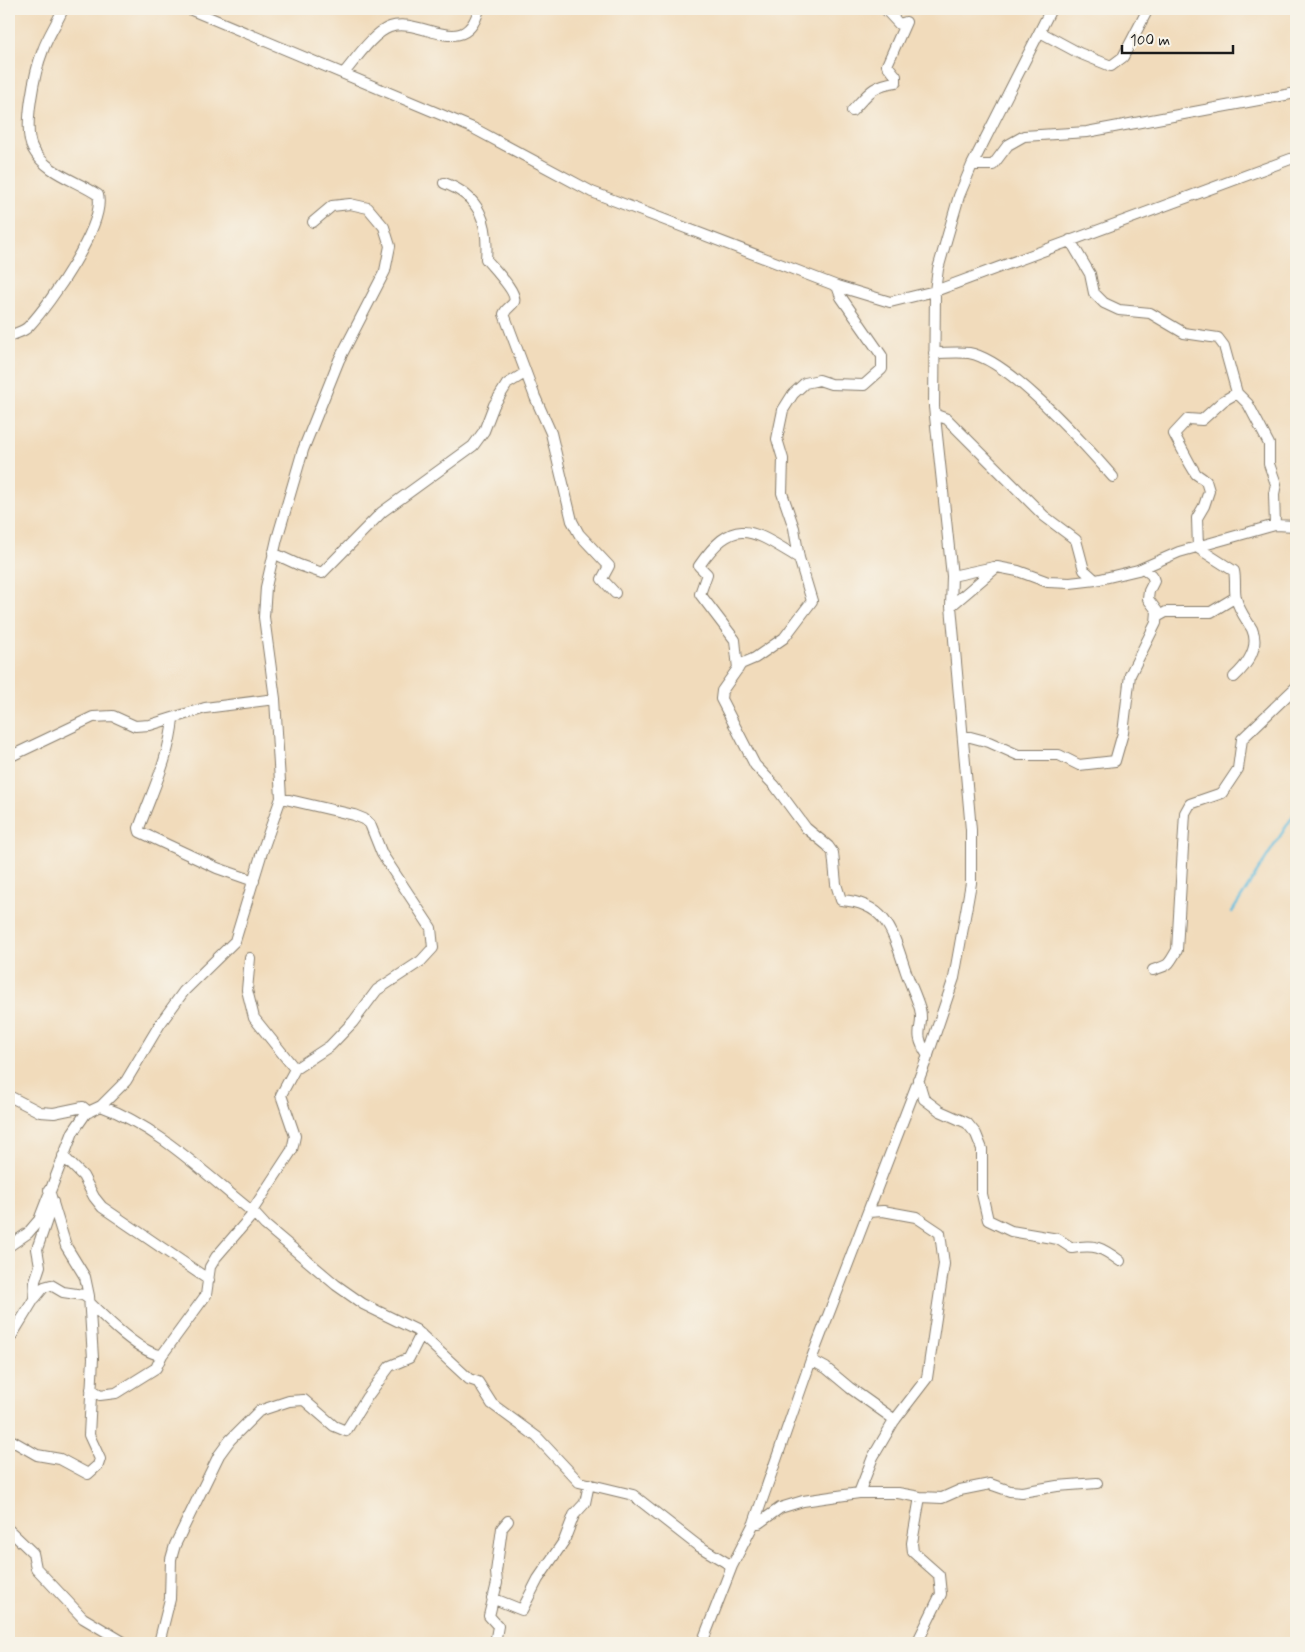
<svg xmlns="http://www.w3.org/2000/svg" width="1305" height="1652" viewBox="0 0 1305 1652" font-family="Mynerve,sans-serif">
	<style>
		.lines { fill: none; stroke-linecap: round; stroke-linejoin: round }
		.stream { stroke: #5fbcdd; stroke-width: 2.5 }
		.minor-casing { stroke: #867c6c; stroke-width: 12 }
		.minor { stroke: #fff; stroke-width: 10 }
	</style>
	<rect width="100%" height="100%" fill="#f7f3e8"/>
	<filter id="ink" filterUnits="userSpaceOnUse"><feTurbulence type="fractalNoise" baseFrequency=".02" numOctaves="2"/><feDisplacementMap in="SourceGraphic" scale="10" xChannelSelector="R" yChannelSelector="G"/><feConvolveMatrix kernelMatrix="1 2 1 2 8 2 1 2 1" color-interpolation-filters="sRGB"/></filter>
	<filter id="wash" filterUnits="userSpaceOnUse"><feTurbulence type="fractalNoise" baseFrequency=".0096" numOctaves="4" result="noise"/><feDisplacementMap in="SourceGraphic" scale="20" xChannelSelector="R" yChannelSelector="G"/><feGaussianBlur stdDeviation="1.12" result="paint"/><feColorMatrix in="noise" values="0 0 0 0 0 0 0 0 0 0 0 0 0 0 0 0 0 1.4 0 .05"/><feComposite in="paint" operator="in"/></filter>
	<g filter="url(#wash)">
		<rect width="100%" height="100%" fill="#f1dbbb"/>
		<g class="lines">
			<!-- stream -->
			<path class="stream" d="M1232 912 1296 811"/>
		</g>
	</g>
	<g filter="url(#ink)">
		<g class="lines">
			<defs>
				<path id="minor" d="M189 9 473 128 592 192 837 286 890 302 935 291 1296 157
					M885 9 899 24 906 22
					M1040 32 1079 53 1111 66 1123 57 1148 9
					M344 73C355 60 374 32 390 27 421 16 465 62 479 9
					M852 111C868 94 872 85 896 82V76L887 65 906 22
					M972 165H993L1008 145 1024 136 1087 132 1296 93
					M444 183C480 196 489 223 486 259 492 267 518 292 514 302 511 307 506 308 504 314L535 397 551 433 572 521 579 534 609 566 602 579 615 593
					M1070 240 1090 274 1094 293 1104 303 1119 310 1150 313 1184 333 1218 338 1224 346 1237 393 1248 404 1269 444V464L1276 484 1274 494 1275 525
					M837 286 841 297 882 356V369L864 385 831 384 819 380 805 383 793 394 783 410 777 439 783 459 782 493 794 528 799 558 812 601 784 638 755 658 741 664 722 691 721 699 755 765 775 786 806 828 828 846 833 853 836 884 841 900C887 903 893 933 905 969 909 982 916 995 920 1009 925 1030 911 1030 928 1056
					M9 337C15 332 23 333 29 326 50 304 106 224 98 195 76 180 47 174 33 149 22 130 35 70 43 50 48 36 57 23 63 9
					M934 353C946 353 958 352 969 353 1010 360 1085 445 1113 477
					M936 415 947 419 1044 516 1076 540 1084 570 1095 580
					M273 553 299 565 322 573 382 512 473 446 484 431 494 405 507 384 525 373
					M952 576 994 567
					M951 606 997 567 1018 571 1048 582 1070 583 1096 580 1138 570 1179 552 1275 525 1296 526
					M1157 617 1166 612H1211L1236 597
					M738 669 735 640 700 594 707 574 699 566C735 514 752 530 799 558
					M1234 677C1247 665 1260 647 1252 629 1246 619 1239 611 1236 598 1234 590 1236 580 1234 571L1198 548 1197 518 1204 506 1209 491 1206 481 1196 474 1190 464 1174 434 1188 419 1202 420 1223 401 1237 393
					M173 718C170 756 152 792 139 828L140 832 217 868 254 881
					M963 735 989 742 1018 755H1059L1079 765 1115 761 1123 733 1130 675 1156 623 1157 611 1148 599 1149 591 1154 581 1152 575 1143 568
					M9 757 93 717 113 716 135 726 150 725 205 708 275 699
					M281 798 354 815 364 819 370 824 382 854 431 928 433 948 421 961 377 990 353 1022 330 1046 295 1069
					M250 958 247 990 254 1018 295 1069 281 1095 295 1136 292 1150 252 1211
					M1153 970C1169 965 1168 966 1177 950L1185 813 1190 804 1222 793 1238 769 1242 739 1296 687
					M918 1079 924 1099 940 1111 967 1123 976 1134 982 1149V1194L988 1220 1011 1231 1058 1239 1072 1248C1095 1244 1101 1247 1120 1261
					M9 1096 40 1112 54 1113 83 1107 89 1112
					M101 1106 126 1081 160 1024 184 991 235 941 262 852 281 798 275 699 264 617 266 587 277 539 303 450 339 360 385 271 390 246 384 227 368 208 350 204 332 206 313 222
					M63 1156 83 1176 94 1197 102 1207 209 1280
					M9 1246 28 1233 39 1220 73 1132 86 1113 101 1106C159 1127 206 1175 254 1213L265 1225 336 1285 363 1304 416 1330 469 1379 478 1382 492 1404 537 1437 579 1482 633 1495 697 1545 732 1566
					M35 1298 44 1287 51 1285 63 1292 83 1295 89 1299
					M90 1303C104 1317 142 1355 162 1355
					M9 1340 34 1299 35 1281 40 1266 37 1249 53 1202
					M811 1360 826 1368 850 1388 895 1420
					M91 1389 100 1395 116 1393 156 1368 162 1355 206 1295 210 1267 216 1257 254 1213
					M9 1439 37 1455 60 1459 88 1474 98 1465 100 1459 89 1435 93 1358 89 1296 85 1277 66 1246 49 1190
					M859 1493 873 1457 894 1421 927 1378 944 1264 940 1233 916 1217 883 1211 868 1212
					M754 1523H759L780 1508 803 1501 859 1493H898L920 1497 942 1498 960 1490 990 1484 1010 1491 1022 1492 1057 1486 1097 1483
					M9 1530 33 1553 36 1568 83 1618 125 1643
					M492 1598 522 1610 538 1579 564 1541 574 1515 585 1503 589 1484
					M159 1643 170 1599 171 1559 175 1545 219 1455 230 1440 259 1411 289 1401 304 1400 334 1426 346 1431 367 1397 390 1366 409 1358 421 1334
					M495 1643 498 1626 489 1616 497 1583 496 1572 502 1528 508 1521
					M702 1643 732 1566 754 1523 811 1360 927 1058 954 978 971 883V830L951 606 952 576 934 407 935 291 938 269 959 196 972 165 1051 9
					M917 1643 941 1594 939 1575 913 1552 912 1543 920 1497"/>
			</defs>
			<!-- minor casing -->
			<use href="#minor" class="minor-casing"/>
			<!-- minor -->
			<use href="#minor" class="minor"/>
		</g>
	</g>
	<!-- margin -->
	<rect width="1305" height="1652" fill="none" stroke="#f7f3e8" stroke-width="30"/>
	<!-- scale -->
	<path d="M1122 45v8h111v-8" fill="none" stroke="#1c1c1c" stroke-width="2.5"/>
	<text x="1130" y="45" font-size="15" fill="#1c1c1c" stroke="#f7f3e8" stroke-width="4" paint-order="stroke">100 m</text>
</svg>
